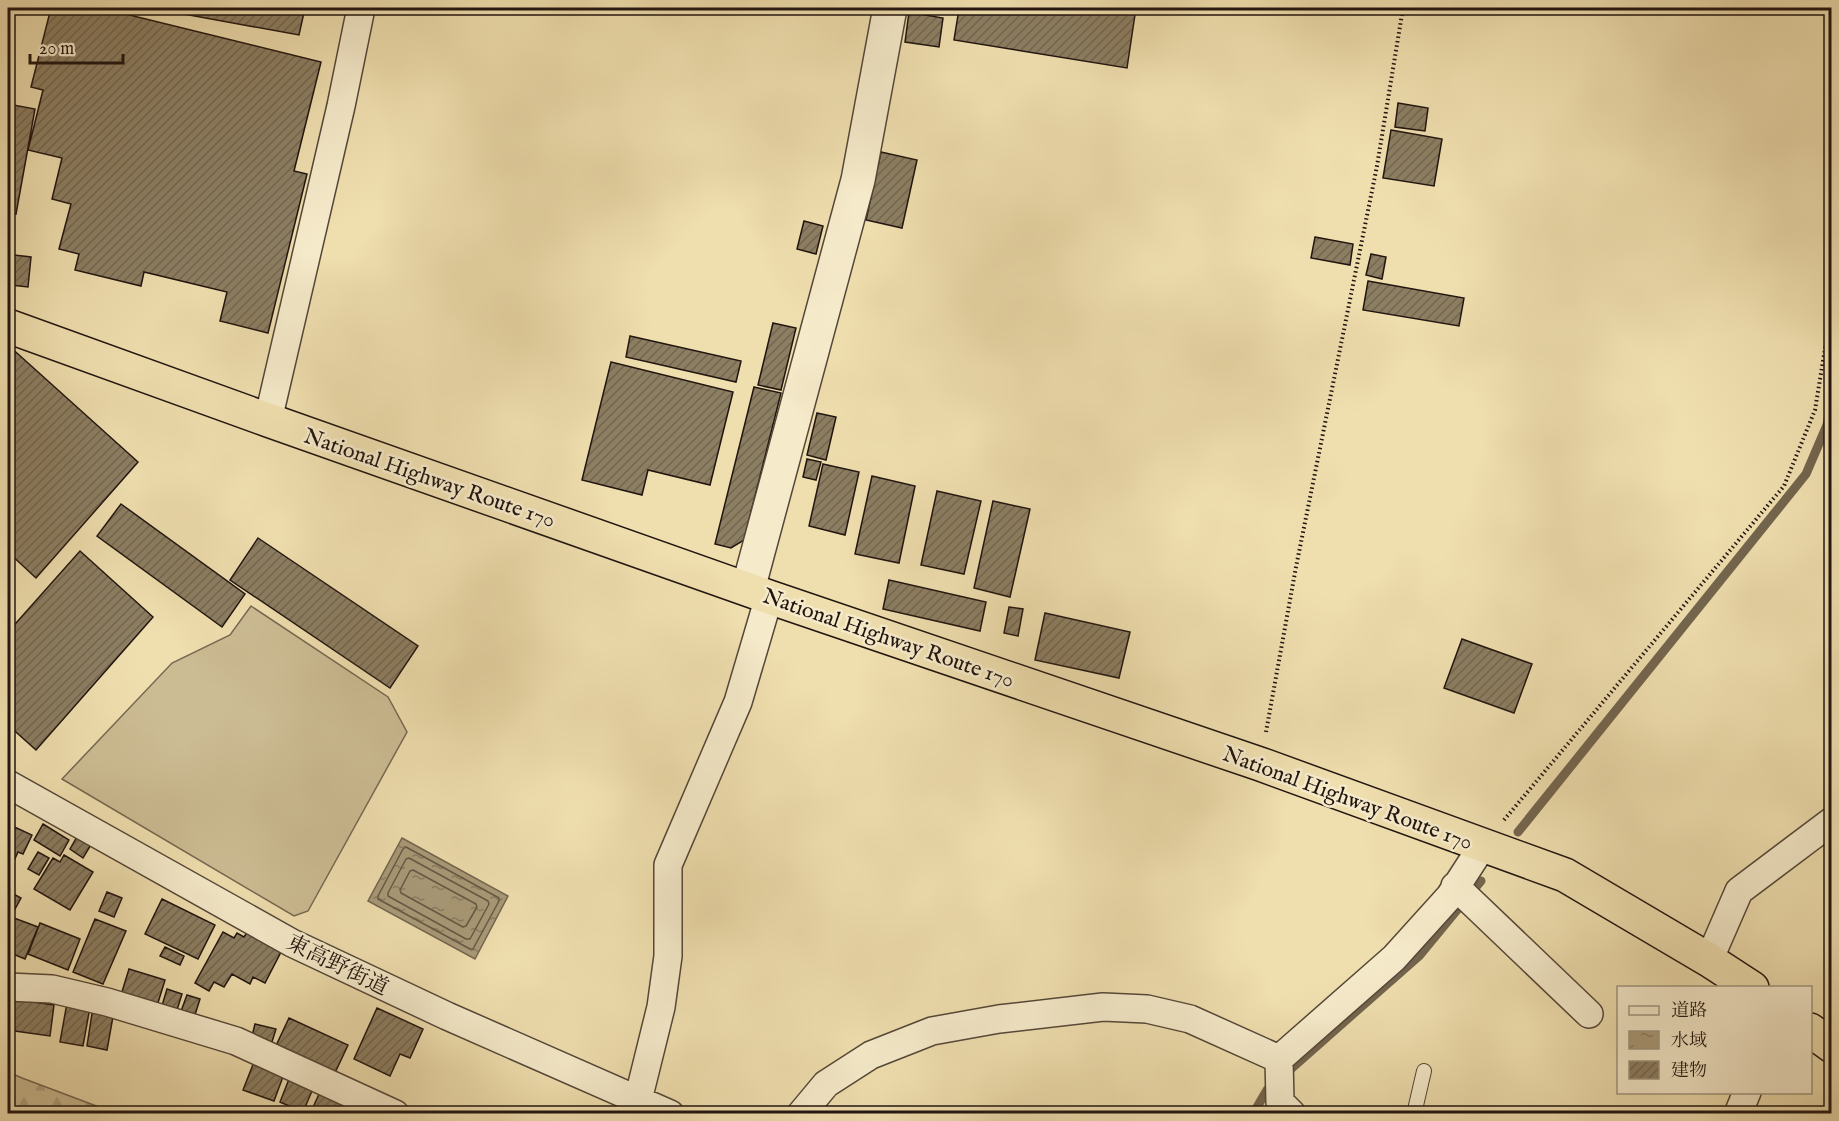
<svg xmlns="http://www.w3.org/2000/svg" width="1839" height="1121" viewBox="0 0 1839 1121" font-family="'IM FELL English','Noto Serif JP',serif">
	<style>
		.forest { fill: url(#forest-firs); stroke: #766852; stroke-width: 1.5 }
		.garden { fill: #ccbc93; stroke: #766852; stroke-width: 1.5 }
		.water { fill: url(#water-ripples); stroke: #73654e; stroke-width: 1.5 }
		.lines { fill: none; stroke-linecap: round; stroke-linejoin: round }
		.shore { stroke: #655844; stroke-width: 1.5 }
		.stream { stroke: #73654e; stroke-width: 9 }
		.building { fill: url(#building-hatch); stroke: #211510; stroke-width: 1.5 }
		.service-casing { stroke: #544738; stroke-width: 16 }
		.minor-casing { stroke: #544738; stroke-width: 30 }
		.tertiary-casing { stroke: #544738; stroke-width: 36 }
		.trunk-casing { stroke: #211510; stroke-width: 36 }
		.path { stroke: #211510; stroke-width: 4; stroke-dasharray: 1.5 3; stroke-linecap: butt }
		.service { stroke: #f5eaca; stroke-width: 14 }
		.minor { stroke: #f5eaca; stroke-width: 27 }
		.tertiary { stroke: #f5eaca; stroke-width: 33 }
		.trunk { stroke: #efdeae; stroke-width: 33 }
		.labels { text-anchor: middle; stroke-width: 5; stroke-linejoin: round; paint-order: stroke }
		.street-label { font-size: 22px; fill: #211510; stroke: #f5eaca }
	</style>
	<defs>
		<pattern id="forest-firs" width="22" height="20" patternUnits="userSpaceOnUse" patternTransform="scale(1.5)"><rect width="22" height="20" fill="#ccbc93"/><path d="M5 1l3.5 6h-7zM16 11l3.5 6h-7z" fill="#afa17e"/></pattern>
		<pattern id="water-ripples" width="26" height="14" patternUnits="userSpaceOnUse" patternTransform="scale(1.5)"><rect width="26" height="14" fill="#a99a78"/><path d="M2 4q2-2 4 0t4 0M15 11q2-2 4 0t4 0" fill="none" stroke="#897c61"/></pattern>
		<pattern id="building-hatch" width="6" height="6" patternUnits="userSpaceOnUse" patternTransform="scale(1.5)"><rect width="6" height="6" fill="#8c7e62"/><path d="M-1 1l2-2M0 6l6-6M5 7l2-2" fill="none" stroke="#72664f"/></pattern>
	</defs>
	<rect width="100%" height="100%" fill="#efdeae"/>
	<filter id="stains"><feTurbulence type="fractalNoise" baseFrequency=".00333" numOctaves="4"/><feColorMatrix values="0 0 0 0 .2 0 0 0 0 .09 0 0 0 0 .02 0 0 0 .5 -.17"/></filter>
	<radialGradient id="worn" r=".72"><stop offset=".6" stop-color="#630" stop-opacity="0"/><stop offset="1" stop-color="#630" stop-opacity=".3"/></radialGradient>
	<!-- forest -->
	<path class="forest" d="M8 1072 22 1078 115 1113H8Z"/>
	<!-- garden -->
	<path class="garden" d="M251 606 388 697 407 732 308 911 294 916 62 779 172 663 230 635Z"/>
	<!-- water -->
	<path class="water" d="M402 838 508 896 475 959 368 901Z"/>
	<g class="lines">
		<!-- shore -->
		<path class="shore" d="M406 847 499 898V901L473 949H470L378 899V896L403 849Z
			M409 858 488 901 489 904 470 939H466L388 896V893L406 859Z
			M413 870 476 904 477 907 466 926 463 927 401 893 400 890 410 871Z"/>
		<!-- stream -->
		<path class="stream" d="M1518 832 1806 474 1827 425 1832 400
			M1285 1074 1420 955 1481 881
			M1253 1114 1267 1090 1274 1084"/>
	</g>
	<!-- building -->
	<path class="building" d="M51 8H101L321 62 294 171 307 174 268 333 220 321 227 292 144 272 141 286 75 270 79 254 59 249 71 204 52 199 62 158 28 150 43 90 31 87Z
		M151 8H305L299 35Z
		M952 8H1136L1127 68 954 40 959 9Z
		M909 12 943 18 939 47 905 42Z
		M1398 103 1428 108 1425 131 1395 127Z
		M8 104 35 109 16 214 8 212Z
		M1391 130 1442 139 1434 186 1383 178Z
		M881 152 917 160 902 228 866 220Z
		M804 221 823 226 816 254 797 249Z
		M1315 237 1353 244 1350 265 1311 258Z
		M1371 254 1386 257 1382 279 1366 275Z
		M14 255 31 257 28 287 11 285Z
		M1368 281 1464 298 1459 326 1363 310Z
		M773 323 796 328 781 390 758 385Z
		M630 336 741 361 736 382 626 357Z
		M8 345 138 462 36 578 8 552Z
		M611 362 733 392 710 485 648 470 642 495 582 480Z
		M754 387 781 393 744 540 731 548 715 544Z
		M817 413 836 417 826 460 807 455Z
		M807 459 821 462 816 480 803 477Z
		M823 464 859 472 845 535 809 526Z
		M872 476 915 486 899 563 855 554Z
		M937 491 981 501 964 574 921 565Z
		M993 501 1030 509 1010 597 974 588Z
		M121 504 245 594 222 627 97 536Z
		M258 538 418 646 390 688 230 580Z
		M80 551 153 617 36 750 8 725V632Z
		M889 580 986 602 980 631 883 609Z
		M1009 607 1023 609 1018 636 1004 633Z
		M1045 613 1130 632 1119 678 1035 660Z
		M1462 639 1532 664 1514 713 1444 688Z
		M8 824 32 835 23 854 18 852 9 872 8 871Z
		M43 824 69 840 60 856 34 840Z
		M78 835 92 843 83 858 70 849Z
		M38 852 49 858 39 875 28 869Z
		M64 855 93 872 70 910 34 889 53 858 60 862Z
		M8 891 21 898 8 922Z
		M107 892 122 898 114 917 99 911Z
		M162 899 215 925 198 959 145 934Z
		M14 918 38 927 25 959 8 952V934Z
		M95 919 126 931 103 984 73 972Z
		M40 923 80 939 68 970 28 954Z
		M248 931 282 950 265 983 253 977 250 984 232 974 224 987 214 982 209 991 195 983 223 932 234 938 237 933 244 937Z
		M165 947 184 956 180 965 160 956Z
		M129 969 165 980 157 1006 121 995Z
		M167 989 182 994 176 1013 161 1009Z
		M187 995 200 999 194 1018 180 1014Z
		M13 999 54 1005 50 1036 8 1030Z
		M67 1003 90 1007 83 1046 60 1042Z
		M93 1007 114 1011 107 1050 87 1046Z
		M377 1008 423 1029 410 1058 400 1054 390 1076 354 1059Z
		M289 1018 348 1045 333 1077 274 1050Z
		M255 1024 276 1029 271 1045 251 1040Z
		M254 1062 284 1074 274 1101 243 1090Z
		M291 1074 315 1084 303 1112 280 1102Z
		M320 1092 347 1104 342 1114H310Z"/>
	<g class="lines">
		<defs>
			<path id="service" d="M1414 1114 1424 1071"/>
			<path id="minor" d="M268 420 341 106 361 8
				M8 784 292 943 447 1016 670 1114
				M1455 886 1589 1014
				M1709 960 1739 891 1832 821
				M8 987 52 989 107 1002 236 1041 395 1114
				M1279 1059 1394 958 1450 896 1483 845
				M638 1100 661 1007 668 956V865L738 702 769 597
				M801 1114 826 1084 871 1055 932 1031 999 1019 1103 1007 1147 1009 1190 1019 1279 1059 1280 1102 1292 1114
				M1738 1114 1747 1092"/>
			<path id="tertiary" d="M748 589 858 180 890 8"/>
			<path id="trunk" d="M8 326 268 420 769 597 1260 764 1565 875 1709 960 1752 988
				M1810 1030 1832 1046"/>
		</defs>
		<!-- service casing -->
		<use href="#service" class="service-casing"/>
		<!-- minor casing -->
		<use href="#minor" class="minor-casing"/>
		<!-- tertiary casing -->
		<use href="#tertiary" class="tertiary-casing"/>
		<!-- trunk casing -->
		<use href="#trunk" class="trunk-casing"/>
		<!-- path -->
		<path class="path" d="M1266 732 1296 567 1377 166 1403 8
			M1504 820 1784 486 1815 410 1832 306"/>
		<!-- service -->
		<use href="#service" class="service"/>
		<!-- minor -->
		<use href="#minor" class="minor"/>
		<!-- tertiary -->
		<use href="#tertiary" class="tertiary"/>
		<!-- trunk -->
		<use href="#trunk" class="trunk"/>
	</g>
	<g class="labels">
		<!-- street labels -->
		<g class="street-label">
			<text transform="translate(430 477) rotate(19)" y="8">National Highway Route 170</text>
			<text transform="translate(889 637) rotate(19)" y="8">National Highway Route 170</text>
			<text transform="translate(1348 797) rotate(20)" y="8">National Highway Route 170</text>
			<text transform="translate(338 964) rotate(26)" y="8">東高野街道</text>
		</g>
	</g>
	<!-- margin -->
	<rect width="1839" height="1121" fill="none" stroke="#efdeae" stroke-width="30"/>
	<rect x="9" y="9" width="1821" height="1103" fill="none" stroke="#211510" stroke-width="3"/>
	<rect x="15" y="15" width="1809" height="1091" fill="none" stroke="#211510" stroke-width="1.5"/>
	<!-- legend -->
	<rect x="1617" y="986" width="195" height="108" fill="#f5eaca" stroke="#a09580" stroke-width="1.5"/>
	<rect x="1629" y="1006" width="30" height="9" fill="#f5eaca" stroke="#a09580" stroke-width="1.5"/>
	<text x="1671" y="1016" font-size="18" fill="#211510">道路</text>
	<rect x="1629" y="1031" width="30" height="18" fill="url(#water-ripples)" stroke="#a09580" stroke-width="1.5"/>
	<text x="1671" y="1046" font-size="18" fill="#211510">水域</text>
	<rect x="1629" y="1061" width="30" height="18" fill="url(#building-hatch)" stroke="#a09580" stroke-width="1.5"/>
	<text x="1671" y="1076" font-size="18" fill="#211510">建物</text>
	<!-- scale -->
	<path d="M30 54v9h93v-9" fill="none" stroke="#211510" stroke-width="3"/>
	<text x="39" y="54" font-size="18" fill="#211510" stroke="#f5eaca" stroke-width="4.5" paint-order="stroke">20 m</text>
	<rect width="100%" height="100%" filter="url(#stains)"/>
	<rect width="100%" height="100%" fill="url(#worn)"/>
</svg>
